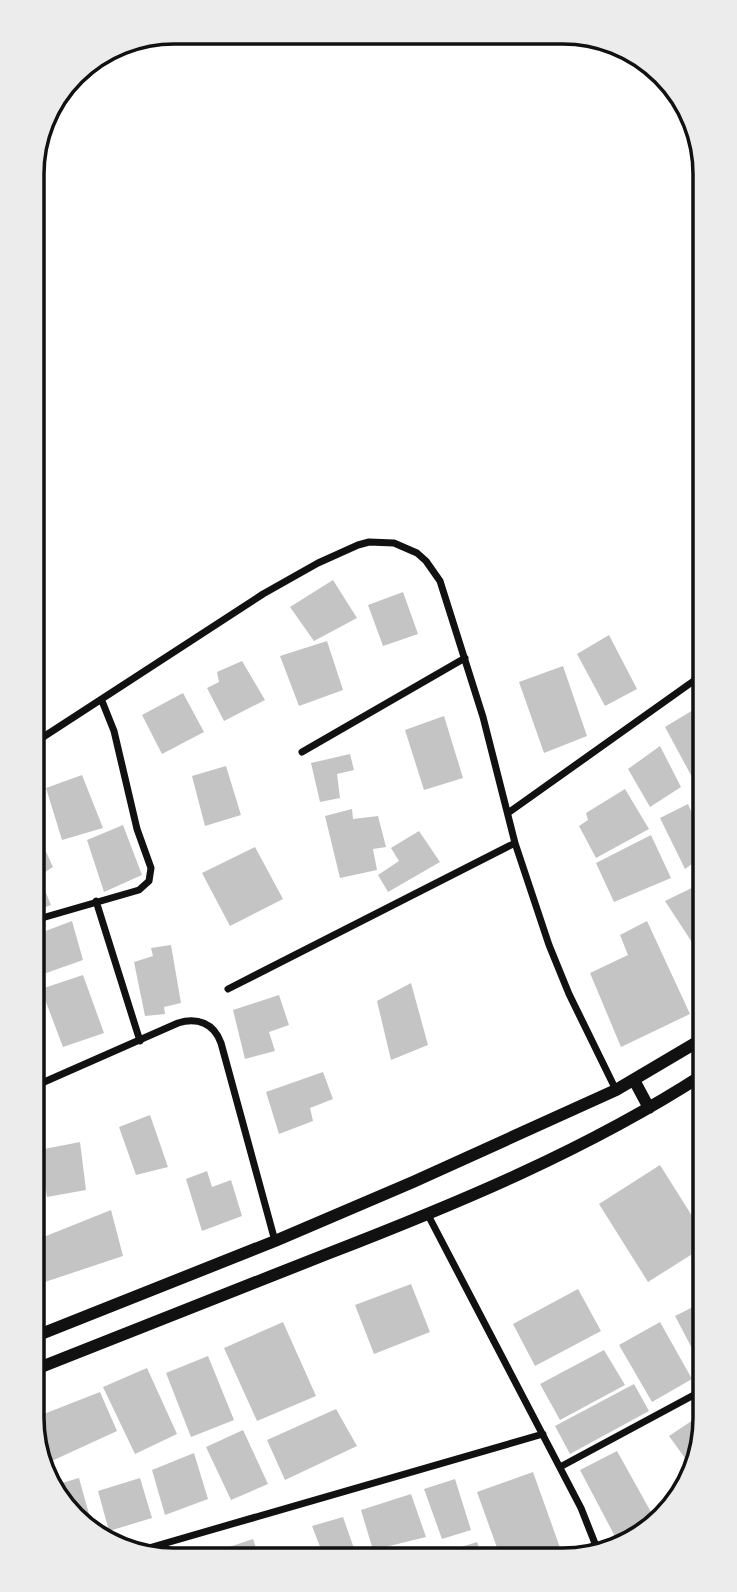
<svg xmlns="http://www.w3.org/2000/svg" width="737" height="1592" viewBox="0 0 737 1592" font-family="'Exo 2',sans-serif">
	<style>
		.building { fill: #c4c4c4 }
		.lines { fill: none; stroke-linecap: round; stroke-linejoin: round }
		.minor { stroke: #111; stroke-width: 7 }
		.tertiary { stroke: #111; stroke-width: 12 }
		.rim { fill: none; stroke: #111; stroke-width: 3.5 }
	</style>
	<rect width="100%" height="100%" fill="#fff"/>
	<!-- building -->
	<path class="building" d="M333 580 357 618 314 641 290 607Z
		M403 592 418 634 383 646 368 605Z
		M609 635 637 689 605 706 577 654Z
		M327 641 343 690 299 706 280 656Z
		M242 661 265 700 224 721 207 688 219 682 217 672Z
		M563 666 587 736 544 753 519 682Z
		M183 693 204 732 162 754 142 715Z
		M703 704V771L692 777 665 727Z
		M444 716 463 778 424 790 405 730Z
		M660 746 681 787 650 807 628 769Z
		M350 754 354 770 337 774 340 798 320 802 311 763Z
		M226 766 241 815 205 826 192 776Z
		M82 775 103 828 62 840 46 788Z
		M703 781V809L694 785Z
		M625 789 649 829 596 858 579 826 588 820 586 813Z
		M688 804 703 838V856L685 869 660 818Z
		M352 809 353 819 378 816 386 847 373 849 377 870 340 878 325 816Z
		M123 825 142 875 104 892 87 840Z
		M419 831 440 862 388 892 378 875 399 861 391 848Z
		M651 835 671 878 614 902 596 863Z
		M43 845 53 867 39 876 51 905 35 911 34 847Z
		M255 847 283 899 230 926 202 873Z
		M702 883 703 885V959L665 901Z
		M72 921 83 960 35 977V935Z
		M647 921 690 1014 621 1047 590 973 628 955 620 935Z
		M171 945 181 1003 164 1007 165 1014 145 1016 134 962 153 956 151 948Z
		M83 975 104 1033 63 1047 41 989Z
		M411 983 428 1045 391 1060 377 1001Z
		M279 995 289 1025 269 1032 275 1051 245 1059 233 1010Z
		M323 1072 333 1099 310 1108 313 1121 279 1134 266 1092Z
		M150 1115 168 1167 136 1175 119 1127Z
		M80 1142 86 1190 47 1197 39 1150Z
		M660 1165 704 1235 705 1246 648 1282 599 1204Z
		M207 1171 212 1187 231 1180 242 1216 202 1231 186 1179Z
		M111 1210 123 1256 36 1285V1240Z
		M411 1284 430 1332 374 1354 355 1305Z
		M578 1289 601 1331 535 1366 513 1324Z
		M705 1301V1373L675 1316Z
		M283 1322 316 1396 257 1421 224 1348Z
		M660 1322 692 1379 652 1402 619 1345Z
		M604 1350 625 1385 560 1420 540 1384Z
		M208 1356 234 1420 191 1437 166 1373Z
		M147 1368 177 1434 135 1454 103 1387Z
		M634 1384 649 1411 570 1454 555 1426Z
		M100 1392 117 1431 43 1465 36 1445V1417Z
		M336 1409 357 1446 285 1480 267 1440Z
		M705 1412V1428L690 1465 669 1436Z
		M243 1430 268 1484 231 1500 206 1447Z
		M617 1451 656 1521 619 1544 580 1470Z
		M194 1453 208 1499 165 1515 152 1470Z
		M533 1472 563 1556H500L477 1492Z
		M79 1478 94 1532 80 1525 55 1485Z
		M140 1478 152 1518 109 1531 98 1491Z
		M455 1479 471 1530 442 1539 424 1489Z
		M411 1494 426 1537 373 1550 361 1510Z
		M343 1517 357 1557H324L312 1526Z
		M253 1539 259 1557H222L220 1550Z
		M477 1542 482 1556H439V1554Z
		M308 1548 312 1557H283Z"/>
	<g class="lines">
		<!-- minor -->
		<path class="minor" d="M34 743 263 594 318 563 358 545 369 542 394 543 417 553 426 561 440 581 483 717 515 843 549 945 569 994 616 1090
			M302 752 465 658
			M508 813 702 675
			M96 901 140 1041
			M35 920 139 890 149 881 151 868 137 829 114 731 102 701
			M228 989 515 843
			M35 1086 178 1023C197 1017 214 1023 221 1043L275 1241
			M428 1215 581 1508 600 1556
			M560 1467 705 1389
			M135 1552 543 1434"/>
		<!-- tertiary -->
		<path class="tertiary" d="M634 1080 649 1108
			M36 1336 275 1241 413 1182 616 1090 704 1038
			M36 1369C133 1331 230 1293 327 1254 456 1204 587 1150 704 1074"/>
	</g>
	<!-- crop -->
	<path d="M0 0H737V1592H0ZM174 44H563A130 130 0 0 1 693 174V1418A130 130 0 0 1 563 1548H174A130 130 0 0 1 44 1418V174A130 130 0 0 1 174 44Z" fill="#ececec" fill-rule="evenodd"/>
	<path class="rim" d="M174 44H563A130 130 0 0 1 693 174V1418A130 130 0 0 1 563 1548H174A130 130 0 0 1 44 1418V174A130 130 0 0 1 174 44Z"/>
</svg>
